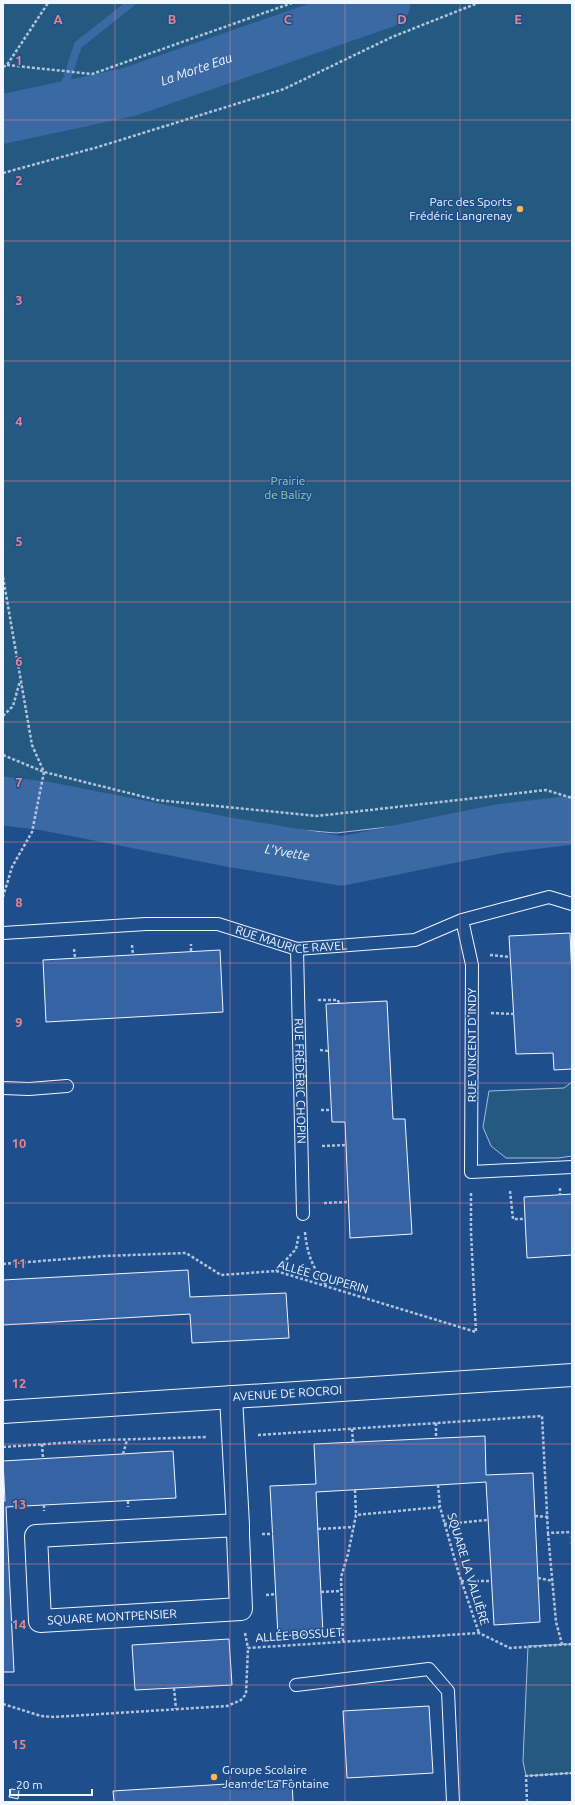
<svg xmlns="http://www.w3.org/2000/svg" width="575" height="1805" viewBox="0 0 575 1805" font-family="Ubuntu,sans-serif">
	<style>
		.green { fill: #245a82; stroke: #a8bbd7 }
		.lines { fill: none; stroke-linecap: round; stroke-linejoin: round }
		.stream { stroke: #3b69a3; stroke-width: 8 }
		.river { stroke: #3b69a3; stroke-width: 49 }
		.building { fill: #3563a3; stroke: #f2f6ff }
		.lane-casing { stroke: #f2f6ff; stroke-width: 14 }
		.street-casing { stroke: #f2f6ff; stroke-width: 24 }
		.path { stroke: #b3c4dc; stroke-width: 2.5; stroke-dasharray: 3 2; stroke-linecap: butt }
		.lane { stroke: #1f4e8c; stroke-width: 12 }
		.street { stroke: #1f4e8c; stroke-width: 22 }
		.grid { fill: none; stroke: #e38589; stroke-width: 1; stroke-opacity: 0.55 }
		.poi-dot { fill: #ffb74d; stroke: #1f4e8c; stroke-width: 1.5 }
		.labels { text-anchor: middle; stroke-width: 3; stroke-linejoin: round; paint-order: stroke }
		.poi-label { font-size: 12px; fill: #f2f6ff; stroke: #1f4e8c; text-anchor: end }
		.park-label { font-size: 12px; fill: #97c8a6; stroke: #1f4e8c }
		.street-label { font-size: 12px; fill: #f2f6ff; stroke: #1f4e8c }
		.water-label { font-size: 13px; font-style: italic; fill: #f2f6ff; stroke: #1f4e8c }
		.grid-label { font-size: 13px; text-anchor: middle; font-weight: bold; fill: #e38589; stroke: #1f4e8c; stroke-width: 3; stroke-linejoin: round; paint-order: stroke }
	</style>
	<rect width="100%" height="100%" fill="#1f4e8c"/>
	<!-- green -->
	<path class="green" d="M3 3H572V806L336 833 156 818 3 788Z
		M572 1082V1156L558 1158H506L491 1146 483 1127 489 1091 564 1088Z
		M572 1644V1773L526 1776 523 1761 528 1646Z"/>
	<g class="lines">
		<!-- stream -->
		<path class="stream" d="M58 106 78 45 131 3"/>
		<!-- river -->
		<g class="river">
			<path id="s1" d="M3 119 129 92 386 3"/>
			<path id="s2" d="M3 801 45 806 228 842 342 861 498 829 572 820"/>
		</g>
	</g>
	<!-- building -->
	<path class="building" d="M570 933 572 977V1069L554 1070 553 1053 516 1054 509 936Z
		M220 950 223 1012 46 1022 43 960Z
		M387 1001 393 1119H405L412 1234 350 1238 345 1122H332L326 1004Z
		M572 1194V1255L527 1258 524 1197Z
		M188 1270 190 1297 286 1293 289 1338 192 1343 190 1314 3 1325V1280Z
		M485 1436 486 1475 533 1473 540 1622 494 1625 486 1482 438 1485 316 1492 323 1634 278 1636 270 1486 316 1484 314 1444Z
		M173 1451 176 1498 6 1507 14 1672H3V1501H5L3 1461Z
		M229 1639 232 1685 135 1690 132 1645Z
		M429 1706 433 1773 347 1778 343 1711Z
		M292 1780 293 1802H114L113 1791Z
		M11 1789 19 1790 18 1799 9 1797Z"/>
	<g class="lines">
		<defs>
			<g id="lane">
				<path d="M462 920 472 965 471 1172 572 1167"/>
				<path id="s3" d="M3 933 146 924H218L297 949 415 940 462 920 549 897 572 904"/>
				<path id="s4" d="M297 949 303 1214"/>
				<path d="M3 1088 29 1089 67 1086"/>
				<path d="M296 1685 429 1669 448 1691 453 1802"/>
			</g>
			<g id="street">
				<path d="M231 1397 238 1525V1534L241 1609 40 1621 36 1536 238 1525"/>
				<path id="s5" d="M3 1412 572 1375"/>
			</g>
		</defs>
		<!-- lane casing -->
		<use href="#lane" class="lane-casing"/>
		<!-- street casing -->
		<use href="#street" class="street-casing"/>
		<!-- path -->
		<path class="path" d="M7 65 92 74 292 3
			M3 67 7 65 48 3
			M3 173 98 147 284 89 392 37 478 3
			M3 577 32 745 44 772 32 832 12 867 3 897
			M3 716 13 706 20 681
			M3 755 44 772 157 800 317 816 546 790 572 798
			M132 945 133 955
			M74 949 75 958
			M191 951V944
			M490 955 511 957
			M318 1000H338L339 1004
			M491 1013 514 1014
			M320 1050 328 1051
			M321 1110H331
			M322 1146 346 1145
			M560 1188V1195
			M510 1191 513 1219H525
			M324 1203 349 1202
			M305 1232C307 1254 313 1269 327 1286
			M3 1264 104 1256 186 1253 221 1275 276 1271 476 1332 471 1233V1192
			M276 1271 296 1249 299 1234
			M436 1423V1438
			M352 1429 353 1442
			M258 1435 542 1416 548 1533 572 1532V1547
			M42 1444 43 1459
			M3 1447 105 1440 207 1437
			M123 1454 127 1440
			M438 1485 440 1507
			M355 1490 356 1515
			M128 1501V1507
			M44 1505V1511
			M535 1516 548 1517
			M444 1524 488 1520
			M318 1529 354 1527
			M548 1533 556 1622 562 1644
			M262 1534H273
			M538 1578 553 1581
			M461 1581H491
			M321 1592 341 1591
			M266 1595 276 1594
			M245 1633 248 1648
			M343 1641 341 1577 348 1554 356 1515 440 1507 458 1571 479 1633
			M174 1688 176 1709
			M3 1704 41 1716 54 1717 227 1706 241 1700 246 1694 248 1648 479 1633 510 1648 572 1644
			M527 1802 526 1776 572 1773"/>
		<!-- lane -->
		<use href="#lane" class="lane"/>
		<!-- street -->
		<use href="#street" class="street"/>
	</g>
	<!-- grid -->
	<path class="grid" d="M115 3V1802M230 3V1802M345 3V1802M460 3V1802M3 120H572M3 241H572M3 361H572M3 481H572M3 602H572M3 722H572M3 842H572M3 963H572M3 1083H572M3 1203H572M3 1324H572M3 1444H572M3 1564H572M3 1685H572"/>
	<!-- markers -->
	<g class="poi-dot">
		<circle cx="520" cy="209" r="4"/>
		<circle cx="214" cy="1777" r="4"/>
	</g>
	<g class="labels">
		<!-- poi labels -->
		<g class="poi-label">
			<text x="512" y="206">Parc des Sports<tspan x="512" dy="14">Frédéric Langrenay</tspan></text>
			<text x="222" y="1774" text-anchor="start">Groupe Scolaire<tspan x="222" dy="14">Jean de La Fontaine</tspan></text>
		</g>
		<!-- park labels -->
		<g class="park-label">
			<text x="288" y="485">Prairie<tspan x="288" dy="14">de Balizy</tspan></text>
		</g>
		<!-- street labels -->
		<g class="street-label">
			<text dy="4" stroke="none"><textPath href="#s3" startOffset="291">RUE MAURICE RAVEL</textPath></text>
			<text transform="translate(472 1045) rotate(-90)" y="4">RUE VINCENT D'INDY</text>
			<text dy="4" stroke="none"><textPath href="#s4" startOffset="132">RUE FRÉDÉRIC CHOPIN</textPath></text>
			<text transform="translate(323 1277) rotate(16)" y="4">ALLÉE COUPERIN</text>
			<text dy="4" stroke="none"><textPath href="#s5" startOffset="285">AVENUE DE ROCROI</textPath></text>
			<text transform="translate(468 1569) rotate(73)" y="4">SQUARE LA VALLIÈRE</text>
			<text transform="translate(112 1617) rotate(-3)" y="4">SQUARE MONTPENSIER</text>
			<text transform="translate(299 1635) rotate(-4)" y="4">ALLÉE BOSSUET</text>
		</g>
		<!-- water labels -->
		<g class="water-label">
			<text dy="5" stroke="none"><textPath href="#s1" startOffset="200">La Morte Eau</textPath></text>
			<text dy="5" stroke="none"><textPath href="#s2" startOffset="289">L'Yvette</textPath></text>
		</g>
	</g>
	<g class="grid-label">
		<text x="58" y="24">A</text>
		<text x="172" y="24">B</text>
		<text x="288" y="24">C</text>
		<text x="402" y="24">D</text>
		<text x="518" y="24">E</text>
		<text x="19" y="65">1</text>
		<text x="19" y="185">2</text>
		<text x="19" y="305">3</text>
		<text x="19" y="426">4</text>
		<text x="19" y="546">5</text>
		<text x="19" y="666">6</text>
		<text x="19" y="787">7</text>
		<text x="19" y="907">8</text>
		<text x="19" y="1027">9</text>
		<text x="19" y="1148">10</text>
		<text x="19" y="1268">11</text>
		<text x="19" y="1388">12</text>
		<text x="19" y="1509">13</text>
		<text x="19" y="1629">14</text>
		<text x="19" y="1749">15</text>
	</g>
	<!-- border -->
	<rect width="575" height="1805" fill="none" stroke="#f2f6ff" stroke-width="8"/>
	<!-- scale -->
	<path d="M10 1789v6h82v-6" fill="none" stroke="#f2f6ff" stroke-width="2"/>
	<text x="16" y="1789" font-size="12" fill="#f2f6ff" stroke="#1f4e8c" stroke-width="3" paint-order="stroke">20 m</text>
</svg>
